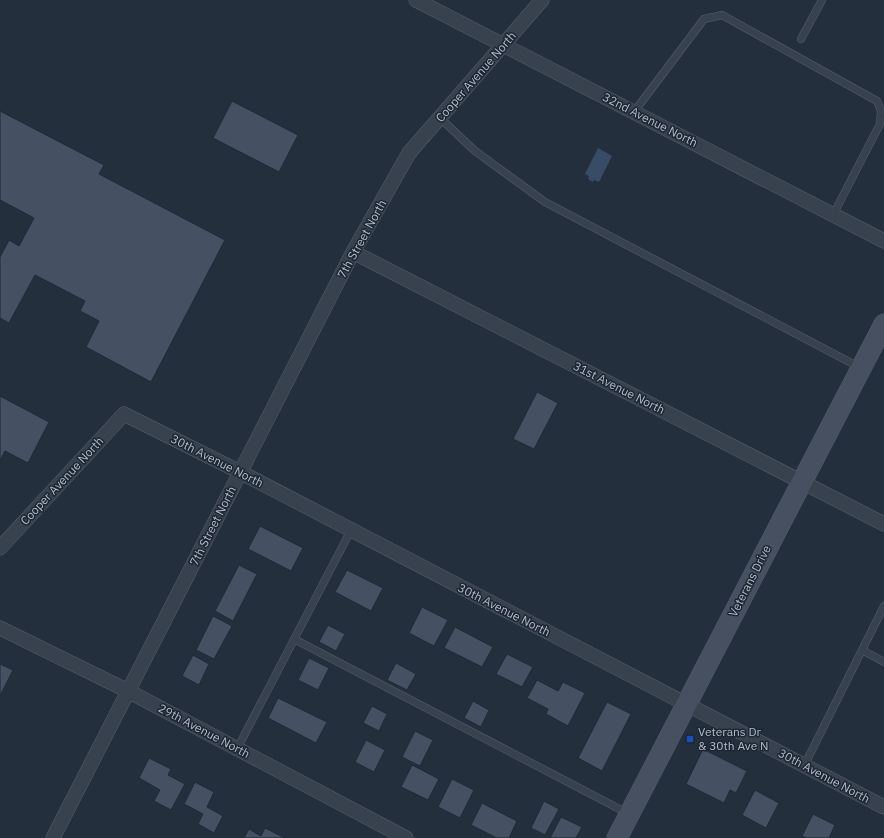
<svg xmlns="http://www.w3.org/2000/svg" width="884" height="838" viewBox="0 0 884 838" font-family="'IBM Plex Sans',sans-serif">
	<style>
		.water { fill: #394c67 }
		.building { fill: #455162; stroke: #1f2835 }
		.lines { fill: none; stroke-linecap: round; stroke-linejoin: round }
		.service-casing { stroke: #565f6c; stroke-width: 8 }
		.minor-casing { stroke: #565f6c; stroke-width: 15 }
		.secondary-casing { stroke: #565f6c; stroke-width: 21 }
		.service { stroke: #38414e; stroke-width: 7 }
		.minor { stroke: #38414e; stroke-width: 14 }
		.secondary { stroke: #465061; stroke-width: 20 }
		.transit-dot { fill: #1a4fb4; stroke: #1d2633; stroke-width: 1.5 }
		.labels { text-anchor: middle; stroke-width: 3; stroke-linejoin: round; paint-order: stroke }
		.street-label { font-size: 12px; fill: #b4bcc9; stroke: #1d2633 }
		.poi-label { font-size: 12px; fill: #b4bcc9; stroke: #1d2633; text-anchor: start }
	</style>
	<rect width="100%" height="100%" fill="#242f3e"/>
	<!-- water -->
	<path class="water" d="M598 148 612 156 599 182 594 180 593 182 588 179 589 176 585 174Z"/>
	<!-- building -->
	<path class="building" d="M232 101 298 135 279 172 213 138Z
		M0 111 104 165 99 174 225 240 151 382 86 347 99 321 80 311 85 301 35 275 9 323 0 318V257L9 240 19 246 34 218 0 200Z
		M537 392 558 403 534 449 513 439Z
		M0 396 49 422 28 463 5 451 0 461Z
		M260 526 303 548 291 571 248 549Z
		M239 565 257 574 233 621 215 611Z
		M347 570 383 588 371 611 335 592Z
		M422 607 448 620 434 646 409 633Z
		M213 616 232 626 214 659 196 650Z
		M328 625 345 634 336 651 319 642Z
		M455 627 493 647 482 667 444 648Z
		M507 654 533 667 522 687 496 674Z
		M193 655 209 664 199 685 182 676Z
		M309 658 329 668 318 690 298 680Z
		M396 663 416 674 407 690 387 680Z
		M0 664 13 670 0 696Z
		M537 680 558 691 563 682 585 693 568 726 546 714 548 709 527 698Z
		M278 698 327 722 316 743 268 718Z
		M473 701 489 710 481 727 464 718Z
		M607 702 631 714 602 771 578 758Z
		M372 706 387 714 379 731 363 723Z
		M415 731 433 740 420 766 402 757Z
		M366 740 385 750 374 772 355 762Z
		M703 749 747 771 736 793 730 790 724 803 686 784Z
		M149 758 171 769 168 775 185 784 171 810 154 801 160 790 139 778Z
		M412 765 439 779 428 800 401 787Z
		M452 779 474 790 460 818 438 807Z
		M195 782 214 792 207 807 223 816 214 833 198 824 203 814 184 804Z
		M755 790 779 803 766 828 742 815Z
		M544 801 559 809 545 835 531 828Z
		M482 803 517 821 509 838H497L471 825Z
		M813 814 835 825 829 838H806L802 836Z
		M561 817 582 827 576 838H550Z
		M265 828 285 838H244L249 829 261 836Z"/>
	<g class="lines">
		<defs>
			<path id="service" d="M801 39 822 0
				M634 112 704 19 722 15 877 101 881 111 880 124 833 215
				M440 118 475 151 545 202 859 367
				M294 639 629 814
				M862 650 884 662
				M237 749 351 530
				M804 766 884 606"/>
			<path id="minor" d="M416 0 884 241
				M353 252 884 524
				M0 548 124 414 240 472 884 807
				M0 628 128 691 406 838
				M53 838 353 252 409 153 542 0"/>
			<path id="secondary" d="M617 838 884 324"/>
		</defs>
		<!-- service casing -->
		<use href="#service" class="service-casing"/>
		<!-- minor casing -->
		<use href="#minor" class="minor-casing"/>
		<!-- secondary casing -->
		<use href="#secondary" class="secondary-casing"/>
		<!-- service -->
		<use href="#service" class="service"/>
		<!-- minor -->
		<use href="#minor" class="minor"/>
		<!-- secondary -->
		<use href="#secondary" class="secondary"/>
	</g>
	<!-- markers -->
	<rect class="transit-dot" x="686" y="735" width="8" height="8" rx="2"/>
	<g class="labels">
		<!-- street labels -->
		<g class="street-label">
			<text transform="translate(476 77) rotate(-49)" y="4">Cooper Avenue North</text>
			<text transform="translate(650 120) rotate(27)" y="4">32nd Avenue North</text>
			<text transform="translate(362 239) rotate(-61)" y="4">7th Street North</text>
			<text transform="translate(619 388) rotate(27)" y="4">31st Avenue North</text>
			<text transform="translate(217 461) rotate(27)" y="4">30th Avenue North</text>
			<text transform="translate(62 481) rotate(-47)" y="4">Cooper Avenue North</text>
			<text transform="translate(213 526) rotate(-63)" y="4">7th Street North</text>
			<text transform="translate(750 581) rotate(-63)" y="4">Veterans Drive</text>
			<text transform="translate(504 610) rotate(27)" y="4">30th Avenue North</text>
			<text transform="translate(204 731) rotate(28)" y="4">29th Avenue North</text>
			<text transform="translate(824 776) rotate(28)" y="4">30th Avenue North</text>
		</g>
		<!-- poi labels -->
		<g class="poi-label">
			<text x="698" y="736">Veterans Dr<tspan x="698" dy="14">&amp; 30th Ave N</tspan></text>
		</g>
	</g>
</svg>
